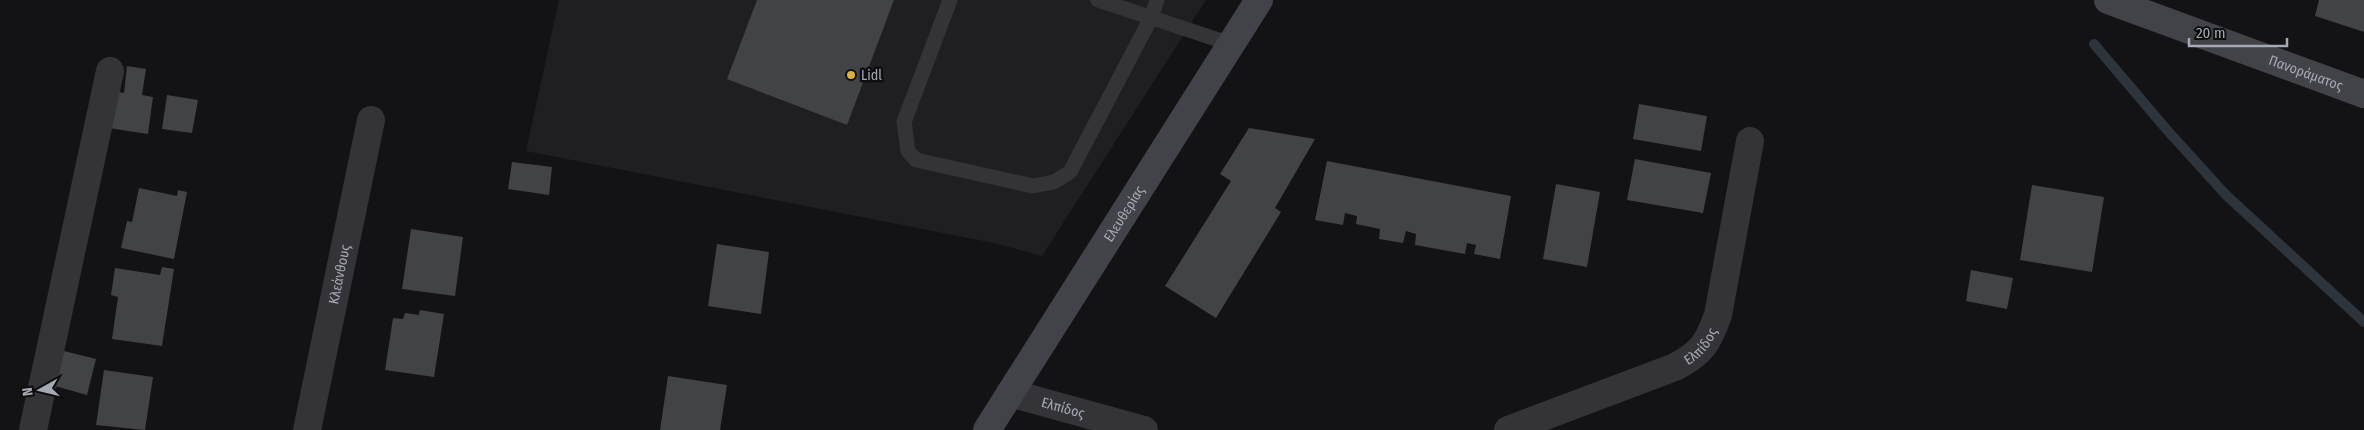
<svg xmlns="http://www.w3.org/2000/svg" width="2364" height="430" viewBox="0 0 2364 430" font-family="'Fira Sans Condensed',sans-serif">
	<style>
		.built { fill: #1f1f21 }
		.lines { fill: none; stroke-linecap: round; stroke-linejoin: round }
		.stream { stroke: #2d343b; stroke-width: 10 }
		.building { fill: #424347 }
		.lane { stroke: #343438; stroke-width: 15 }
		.street { stroke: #343438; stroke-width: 28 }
		.secondary { stroke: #424348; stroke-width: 28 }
		.poi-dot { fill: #ddb141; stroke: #0e0e0f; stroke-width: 2 }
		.labels { text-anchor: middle; stroke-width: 5; stroke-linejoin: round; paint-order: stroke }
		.street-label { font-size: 14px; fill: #a5a9b3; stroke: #0e0e0f }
		.poi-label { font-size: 14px; fill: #a5a9b3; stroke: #0e0e0f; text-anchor: start }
	</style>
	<rect width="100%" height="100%" fill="#131214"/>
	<!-- built -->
	<path class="built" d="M559 0H1206L1042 256 994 243 526 151Z"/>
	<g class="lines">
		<!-- stream -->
		<path class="stream" d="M2094 44 2167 130 2226 195 2364 322"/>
	</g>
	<!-- building -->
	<path class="building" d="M757 0H894L847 125 727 79Z
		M2319 0H2364V32L2315 16Z
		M127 66 146 69 142 95 153 97 148 134 109 128 115 91 124 93Z
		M167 95 198 100 192 133 162 129Z
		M1639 104 1707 116 1701 151 1633 139Z
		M1249 128 1315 139 1275 208 1281 212 1216 318 1165 286 1231 181 1220 174Z
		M1635 159 1711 173 1703 213 1627 200Z
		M1327 161 1511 196 1500 259 1474 254 1476 245 1467 243 1465 254 1415 245 1416 234 1406 231 1403 243 1379 239 1380 229 1356 224 1357 216 1345 213 1343 225 1315 220Z
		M512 162 552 167 549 195 508 189Z
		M1556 184 1600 192 1587 267 1543 259Z
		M2032 185 2104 197 2092 272 2020 260Z
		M139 188 177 196 178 190 187 192 174 259 121 248 127 221 132 222Z
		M411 229 463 237 455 296 402 289Z
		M717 244 769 252 761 314 708 306Z
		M162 267 174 269 162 346 112 339 118 297 111 295 115 268 160 275Z
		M1971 270 2013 278 2007 309 1966 301Z
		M420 310 444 314 434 377 385 370 393 318 403 319 405 313 419 315Z
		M64 351 96 359 87 395 55 386Z
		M104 370 153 377 145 430 96 425Z
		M668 376 727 385 720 430H660Z"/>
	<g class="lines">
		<!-- lane -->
		<path class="lane" d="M950 0 904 122 908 151 916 160 1033 186 1054 182 1070 172 1151 18 1157 0
			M1098 0 1231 44"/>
		<!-- street -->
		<g class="street">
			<path id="s1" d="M1010 393 1144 430"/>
			<path d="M33 430 110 71"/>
			<path id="s2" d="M307 430 371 120"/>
			<path id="s3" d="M1508 430 1675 367C1702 353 1708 343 1718 315L1750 141"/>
		</g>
		<!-- secondary -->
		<g class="secondary">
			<path id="s4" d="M2108 0 2364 94"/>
			<path id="s5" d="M987 430 1259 0"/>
		</g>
	</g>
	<!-- markers -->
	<circle class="poi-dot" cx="851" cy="75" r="5"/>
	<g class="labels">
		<!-- street labels -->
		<g class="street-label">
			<text dy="5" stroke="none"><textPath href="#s4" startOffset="211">Πανοράματος</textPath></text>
			<text dy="5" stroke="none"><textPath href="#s5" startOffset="256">Ελευθερίας</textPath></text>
			<text dy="5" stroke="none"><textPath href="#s2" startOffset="159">Κλεάνθους</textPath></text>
			<text dy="5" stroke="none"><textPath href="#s3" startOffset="212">Ελπίδος</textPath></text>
			<text dy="5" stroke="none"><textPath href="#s1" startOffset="55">Ελπίδος</textPath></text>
		</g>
		<!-- poi labels -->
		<g class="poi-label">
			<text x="861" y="80">Lidl</text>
		</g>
	</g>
	<!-- north arrow -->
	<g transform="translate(40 390) rotate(262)" stroke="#0e0e0f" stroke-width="4" paint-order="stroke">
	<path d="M0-4L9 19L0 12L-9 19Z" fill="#a5a9b3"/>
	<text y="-8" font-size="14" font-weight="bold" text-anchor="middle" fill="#a5a9b3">N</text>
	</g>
	<!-- scale -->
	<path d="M2189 38v8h98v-8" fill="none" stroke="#a5a9b3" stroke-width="2.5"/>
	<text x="2196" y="38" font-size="15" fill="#a5a9b3" stroke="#0e0e0f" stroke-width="4" paint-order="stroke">20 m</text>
</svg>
